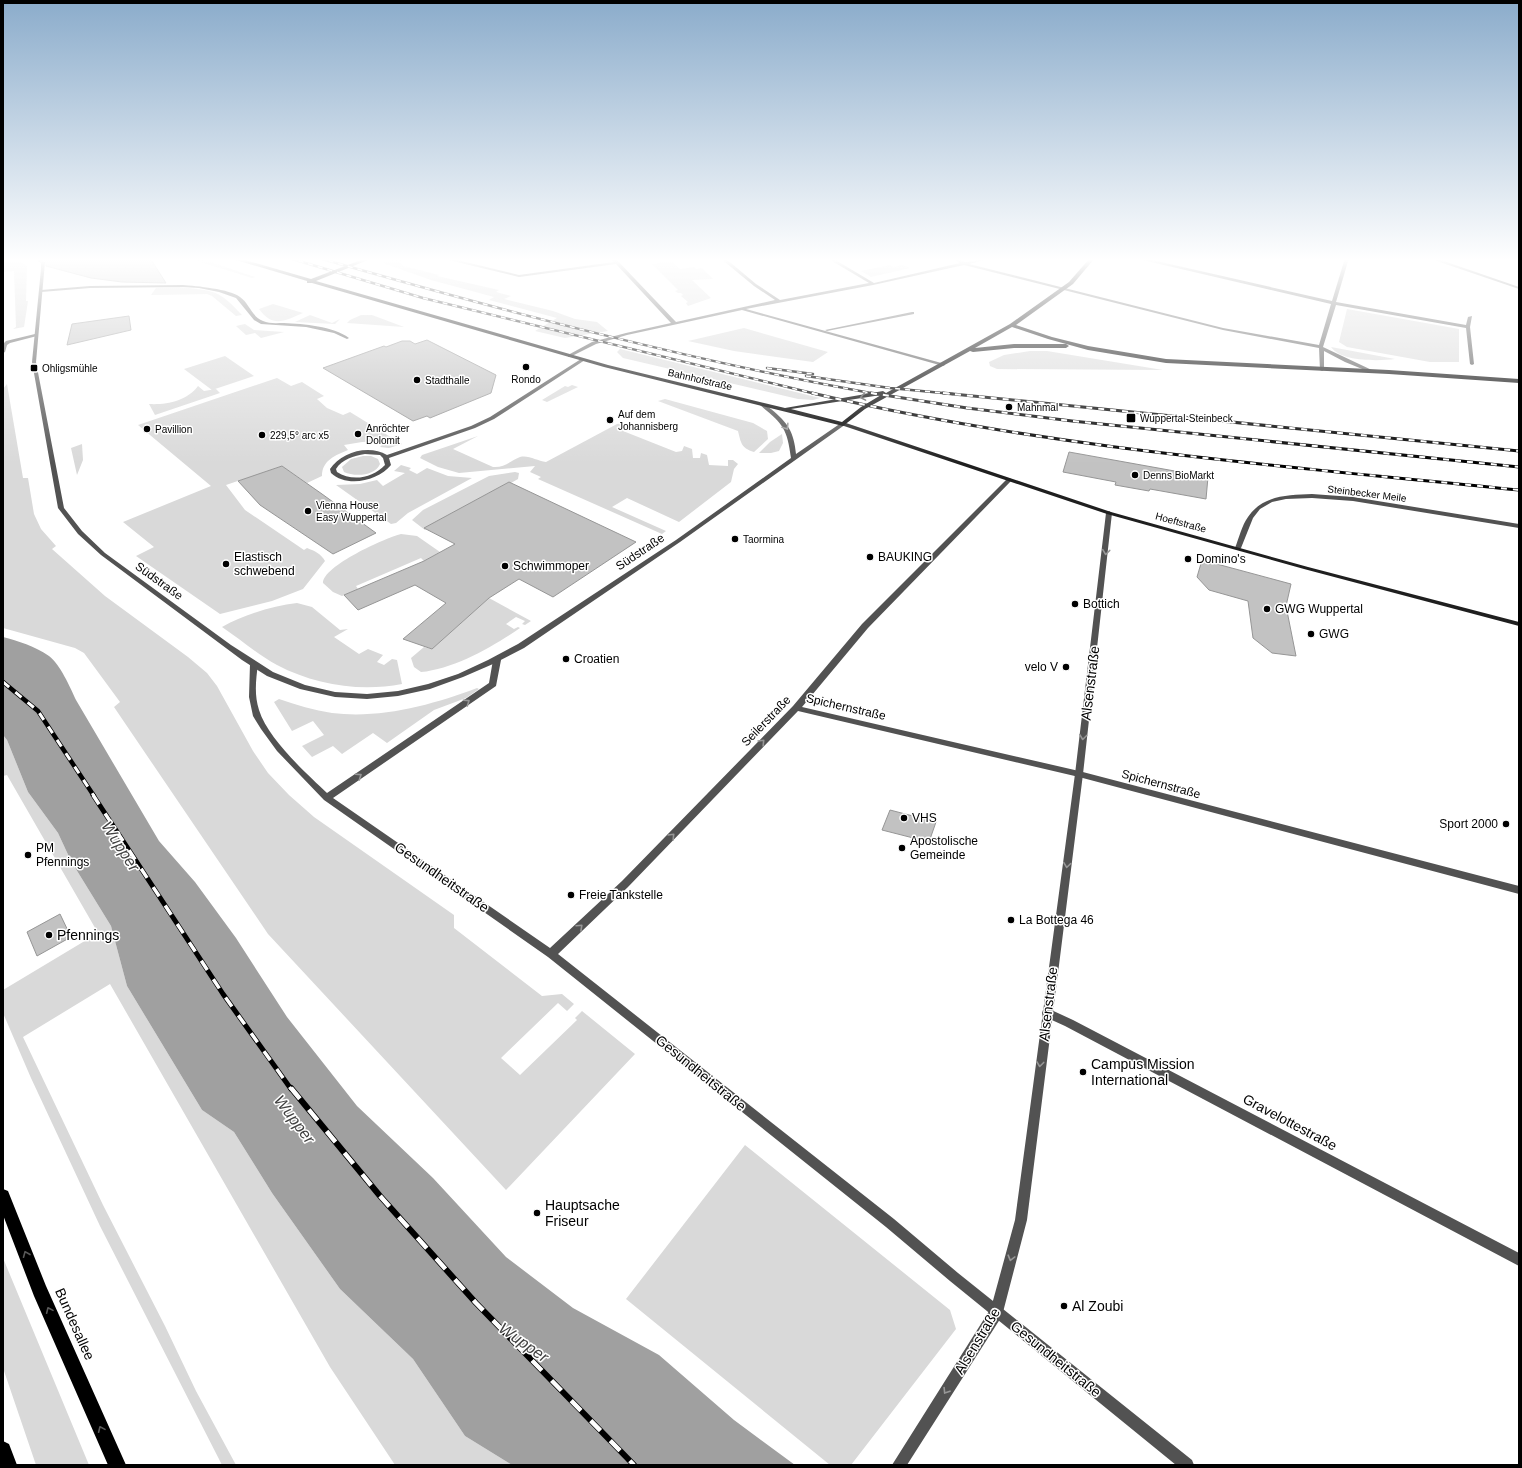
<svg xmlns="http://www.w3.org/2000/svg" width="1522" height="1468" viewBox="0 0 1522 1468" font-family="Arial,sans-serif">
	<style>
		.green { fill: #d9d9d9 }
		.water { fill: #a0a0a0 }
		.building { fill: #c2c2c2; stroke: #969696 }
		.lines { fill: none; stroke-linecap: round; stroke-linejoin: round }
		.minor { fill: #525252; fill-rule: evenodd }
		.tertiary { fill: #525252; fill-rule: evenodd }
		.secondary { fill: #1f1f1f; fill-rule: evenodd }
		.primary { fill: #000; fill-rule: evenodd }
		.rail-far4-casing { stroke: #000; stroke-width: 2.5 }
		.rail-far3-casing { stroke: #000; stroke-width: 3 }
		.rail-far2-casing { stroke: #000; stroke-width: 4.5 }
		.rail-far1-casing { stroke: #000; stroke-width: 5 }
		.rail-casing { stroke: #000; stroke-width: 6 }
		.rail-far4 { stroke: #fff; stroke-width: 1.5; stroke-dasharray: 5; stroke-linecap: butt }
		.rail-far3 { stroke: #fff; stroke-width: 2; stroke-dasharray: 6; stroke-linecap: butt }
		.rail-far2 { stroke: #fff; stroke-width: 3; stroke-dasharray: 8; stroke-linecap: butt }
		.rail-far1 { stroke: #fff; stroke-width: 3.5; stroke-dasharray: 11; stroke-linecap: butt }
		.rail { stroke: #fff; stroke-width: 4.5; stroke-dasharray: 14; stroke-linecap: butt }
		.oneway { stroke: #595959 }
		.oneway2 { stroke: #979797 }
		.poi-dot { fill: #000; stroke: #fff; stroke-width: 1.5 }
		.labels { text-anchor: middle; stroke-width: 3; stroke-linejoin: round; paint-order: stroke }
		.far-poi-label { font-size: 10px; fill: #000; stroke: #fff; text-anchor: start }
		.far-street-label { font-size: 10px; fill: #000; stroke: #fff }
		.street-label { font-size: 12px; fill: #000; stroke: #fff }
		.poi-label { font-size: 12px; fill: #000; stroke: #fff; text-anchor: start }
		.near-street-label { font-size: 14px; fill: #000; stroke: #fff }
		.near-poi-label { font-size: 14px; fill: #000; stroke: #fff; text-anchor: start }
		.near-water-label { font-size: 16px; font-style: italic; fill: #414141; stroke: #fff }
	</style>
	<rect width="100%" height="100%" fill="#fff"/>
	<!-- green -->
	<path class="green" d="M188 258H198L255 277 252 278Z
		M394 258 404 261 400 262 403 266 439 275 437 276 499 290 496 292 511 296 504 299 553 311 575 319 597 322 608 331 565 338 535 331 557 318 489 300 494 297 431 280 383 263Z
		M671 261 680 269 694 267 696 269 702 268 713 279 692 280 711 298 688 306 686 303 688 302 681 296 683 295 681 293H678L675 291 678 290 652 264Z
		M3 262H21L27 266 26 301H28L24 327 13 329 16 327 14 271 3 272Z
		M890 265 894 267 902 265 910 268 871 277 861 271Z
		M179 287C214 291 218 289 242 315L236 316 212 296 207 294 151 295 156 288Z
		M273 304 303 313C284 321 273 328 259 309Z
		M1347 309 1459 329V362H1430L1347 347 1339 342Z
		M310 315 332 323 340 319 335 324 295 322Z
		M361 315H372L404 327 347 323 350 320Z
		M245 324 254 330 284 332 261 338 255 333 246 335 236 326Z
		M744 328 828 352 813 362 734 351 688 341Z
		M1331 347 1395 359C1379 361 1341 362 1331 347Z
		M620 349 820 398 813 400 798 399 623 358 617 352Z
		M1030 351H1047L1163 370 997 369 990 366 989 362 1004 355Z
		M225 356 254 376 212 390 184 369Z
		M277 378 291 386 302 382 324 396 317 399 327 408 343 415 350 412 402 444 389 448 380 447 386 441 362 442 344 445 348 450C336 455 322 460 322 476L307 483 282 466 226 485 245 510 304 550 307 548C315 551 321 554 325 561L303 589 272 601 220 614 136 556 154 547 123 522 211 486 138 425Z
		M7 384 23 478H28L34 514 41 529 56 546 52 549 105 596 188 657 207 673 217 686 253 751 268 773 289 795 314 817 454 915V928L542 996 562 994 574 1004 567 1011 558 1003 501 1058 520 1075 577 1020 575 1018 582 1011 635 1054 506 1190 268 934 114 707 120 702 84 653 75 648 3 628V389Z
		M572 385 578 387 547 402 542 400 565 386 568 387Z
		M198 386 204 391 216 389 220 393 155 415 149 404C166 405 187 401 198 386Z
		M665 399 753 423 767 431 768 439 754 452C741 448 741 443 738 431L658 401Z
		M622 423 623 431 676 452 682 451 684 446 692 449 693 458H700L701 453 707 455 709 465 728 466V460H733L738 464 734 469 731 482 679 522 627 498 612 507 666 531 662 534 538 479 541 477 530 472 535 466 459 473 438 467 420 458 422 455 478 436 453 449 493 467C504 468 510 461 520 457 529 455 537 461 546 462L617 424Z
		M782 434 783 443 779 451 771 453H759L770 442Z
		M82 444 83 460 77 475 71 448Z
		M363 456H371L378 459 380 464C375 476 355 477 344 472L342 467 351 459Z
		M401 465 411 468 409 470 417 474 427 468 448 476 472 478 408 513 396 523 391 524 336 485 360 484 377 480 383 486 405 473 394 471Z
		M515 472 519 473 518 479 511 483 509 482 425 528 426 529 425 530 412 520 423 510 489 476Z
		M401 534 417 536 440 552 424 561 421 558 356 586 358 589 342 596 333 592 323 583C323 566 385 538 401 534Z
		M489 598 531 621 525 625 522 624 525 621 516 617 506 624 514 629 518 627 520 628C494 646 454 669 421 672L414 667 411 658 424 647 432 649Z
		M297 603 312 607 340 630 348 629 334 637 359 654 368 649 383 655 377 662 384 665 392 659 397 660 402 684C360 692 315 685 277 665 258 655 240 639 222 627 243 615 272 606 297 603Z
		M477 688 479 689 466 698 434 710 387 743 373 733 342 754 333 746 312 757 302 746 324 735 313 721 292 731 274 702 279 699C296 705 314 710 332 713 381 719 432 705 477 688Z
		M3 735 7 740 28 792 58 833 71 861 111 926 127 986 202 1110 234 1132 272 1193 340 1289 413 1359 465 1436 512 1465H395L330 1367 110 984 23 1037 103 1205 165 1326 196 1391 236 1465H222L100 1226 31 1078 3 1013V990L98 933 7 775 3 776Z
		M745 1145 950 1310 956 1329 851 1465H830L626 1299Z
		M3 1258 89 1465H36L3 1368Z"/>
	<!-- water -->
	<path class="water" d="M3 637C18 641 35 646 49 656 60 664 70 687 76 700L159 841 195 882 236 938 287 1017 357 1106 433 1178 506 1257 573 1308 659 1355 734 1420 795 1465H512L465 1436 413 1359 340 1289 272 1193 234 1132 202 1110 127 986 111 926 71 861 58 833 28 792 7 740 3 735Z"/>
	<!-- building -->
	<path class="building" d="M42 258H150L166 283 122 282 91 278 46 266V262Z
		M129 316 131 330 67 345 72 324Z
		M427 340 496 375 491 393 430 418 427 416 413 421 323 368 384 346 386 347 402 341H410L415 344Z
		M1069 452 1208 477 1206 499 1150 489 1149 491 1115 485 1116 482 1063 472Z
		M282 466 322 494 376 533 333 554 260 505 238 481Z
		M509 482 636 542 553 597 519 579 489 598 432 649 403 639 446 603 415 585 358 610 344 595 424 561 455 544 424 528Z
		M1202 560 1291 584 1286 606 1296 656 1272 653 1253 638 1248 601 1209 590 1197 577Z
		M890 810 936 822 929 842 882 830Z
		M60 914 71 937 37 956 27 932Z"/>
	<g class="lines">
		<!-- minor -->
		<path class="minor" d="M440 258H449L519 275 614 262 611 259 615 258 676 322 775 300 754 286 720 258H725L756 284 780 300 869 283 827 258H832L874 283 960 263 950 258C956 258 961 262 966 262 974 262 983 258 992 258L969 264 1223 328 1319 345 1331 304 1134 258H1143L1332 301 1345 258H1349L1336 302 1466 325 1468 317 1472 316 1470 327 1474 364 1472 365 1470 364 1466 328 1336 305 1323 347 1376 372 1372 373 1345 362 1324 351V370L1322 371 1320 370 1319 348 1223 330 964 265 873 285 746 309 945 364V365L943 366 742 310 627 335 596 344 570 357H568V355L592 342 626 333 671 323 616 264 519 277Z
			M1428 258H1435L1519 287V289Z
			M183 285C196 286 230 289 240 297 249 303 252 317 263 321 269 324 278 323 284 323 304 324 333 326 349 338L347 339 334 333 306 327 261 324 254 320 236 298 219 292 199 288 183 287 90 288 41 292 39 291 41 290 90 286Z
			M912 312H914V314L827 331 825 330Z
			M35 334 37 335V336L10 343 7 345 5 352 3 353V344L6 341Z
			M581 359 585 360 494 419 475 428 389 458 391 465C378 481 347 488 331 473L330 469C341 452 369 444 387 455L471 426 490 417ZM365 454 380 455 383 458 385 465C373 478 352 482 337 472L336 469C342 459 354 456 365 454Z
			M1009 478 1011 479V481L868 628 802 707 1079 771 1519 886V894L1079 777 798 711 628 887 558 954 894 1219 958 1273 1192 1460 1194 1465H1176L950 1281 886 1227 548 957 324 800 277 751 261 729 253 716 249 697 250 664 254 662 258 664C256 679 254 695 259 710 268 739 306 773 327 793L489 683 493 660 497 658H500L501 660 496 686 333 798 550 948 622 881 793 706 862 624 1007 479Z
			M1312 494 1353 497 1519 524V528L1353 501 1312 498 1286 499 1272 502 1260 509 1253 518 1241 548 1238 550 1236 549 1235 548C1239 538 1242 525 1248 517 1263 495 1288 495 1312 494Z
			M1047 1008 1073 1020 1519 1253V1266L1065 1026 1043 1016 1042 1013 1043 1010Z"/>
		<!-- tertiary -->
		<path class="tertiary" d="M33 258H39L45 262 36 362 64 508 82 531 105 553 231 645 273 672 305 685 335 692 367 694 398 691 428 684 458 674 488 660 518 644 676 540 791 458C787 428 783 424 760 405V403C765 403 767 406 771 409 788 423 794 432 796 454L841 423 846 424 680 542 524 648 493 664 463 677 430 689 398 696 367 699 335 697 300 689 267 676 242 660 101 555 78 534 58 508 32 362 41 269V263Z
			M1109 511 1112 513 1083 774 1027 1220 1002 1316 907 1465H892L991 1308 1015 1220 1075 774 1106 513Z"/>
		<!-- secondary -->
		<path class="secondary" d="M843 422 1111 512 1308 567 1519 622V626L1304 569 1107 514 841 425 840 424Z"/>
		<!-- primary -->
		<path class="primary" d="M229 258H238L311 279 366 258H373L316 281 608 365 785 408 883 391 886 393 1010 324 1069 282 1090 258H1095L1073 284 1016 325 1052 337 1088 346 1166 359 1389 370 1519 379V383L1389 374 1166 363 1088 350 1048 339 1012 327 975 348 1014 344H1066L1069 346 1066 348H1014L973 352 970 351 865 409 843 426 604 367 312 283H307V281ZM881 395 861 407 842 422 791 409Z
			M3 1189 8 1191 46 1286 126 1465H108L34 1296 3 1215Z
			M3 1441 9 1444 17 1465H3Z"/>
		<defs>
			<path id="rail-far4" d="M289 258 423 298 816 394
				M319 258C503 311 688 360 876 394
				M767 368 813 374
				M806 376 890 388 953 394"/>
			<path id="rail-far3" d="M812 393C1044 448 1283 466 1519 490
				M871 393 967 408 1072 421 1519 467
				M943 393 1519 451"/>
			<path id="rail-far2" d="M3 682 38 711 94 796"/>
			<path id="rail-far1" d="M93 795 223 994 291 1089"/>
			<path id="rail" d="M291 1088 380 1196 476 1303 634 1465"/>
		</defs>
		<!-- rail-far4 casing -->
		<use href="#rail-far4" class="rail-far4-casing"/>
		<!-- rail-far3 casing -->
		<use href="#rail-far3" class="rail-far3-casing"/>
		<!-- rail-far2 casing -->
		<use href="#rail-far2" class="rail-far2-casing"/>
		<!-- rail-far1 casing -->
		<use href="#rail-far1" class="rail-far1-casing"/>
		<!-- rail casing -->
		<use href="#rail" class="rail-casing"/>
		<!-- rail-far4 -->
		<use href="#rail-far4" class="rail-far4"/>
		<!-- rail-far3 -->
		<use href="#rail-far3" class="rail-far3"/>
		<!-- rail-far2 -->
		<use href="#rail-far2" class="rail-far2"/>
		<!-- rail-far1 -->
		<use href="#rail-far1" class="rail-far1"/>
		<!-- rail -->
		<use href="#rail" class="rail"/>
	</g>
	<!-- one-way arrows -->
	<defs><path id="oneway-chevron" d="M-2-3.5L2.5 0L-2 3.5" fill="none" stroke-width="1.6" stroke-linecap="round" stroke-linejoin="round"/></defs>
	<g class="oneway">
		<use href="#oneway-chevron" transform="translate(863 397) rotate(170)"/>
		<use href="#oneway-chevron" transform="translate(26 1254) rotate(-112)"/>
		<use href="#oneway-chevron" transform="translate(49 1310) rotate(-114)"/>
		<use href="#oneway-chevron" transform="translate(101 1429) rotate(-114)"/>
	</g>
	<g class="oneway2">
		<use href="#oneway-chevron" transform="translate(786 427) rotate(57)"/>
		<use href="#oneway-chevron" transform="translate(1106 552) rotate(97)"/>
		<use href="#oneway-chevron" transform="translate(467 702) rotate(-34)"/>
		<use href="#oneway-chevron" transform="translate(1083 737) rotate(97)"/>
		<use href="#oneway-chevron" transform="translate(762 742) rotate(-46)"/>
		<use href="#oneway-chevron" transform="translate(359 776) rotate(-34)"/>
		<use href="#oneway-chevron" transform="translate(672 836) rotate(-46)"/>
		<use href="#oneway-chevron" transform="translate(1067 865) rotate(98)"/>
		<use href="#oneway-chevron" transform="translate(580 927) rotate(-43)"/>
		<use href="#oneway-chevron" transform="translate(1040 1064) rotate(97)"/>
		<use href="#oneway-chevron" transform="translate(1011 1258) rotate(105)"/>
		<use href="#oneway-chevron" transform="translate(946 1391) rotate(122)"/>
	</g>
	<!-- sky -->
	<linearGradient id="sky" x2="0" y2="1"><stop stop-color="#8baccb"/><stop offset="0.56" stop-color="#fff"/><stop offset="1" stop-color="#fff" stop-opacity="0"/></linearGradient>
	<rect width="1522" height="464" fill="url(#sky)"/>
	<!-- markers -->
	<g class="poi-dot">
		<circle cx="526" cy="367" r="4"/>
		<rect x="30" y="364" width="8" height="8" rx="2"/>
		<circle cx="417" cy="380" r="4"/>
		<circle cx="1009" cy="407" r="4"/>
		<rect x="1126" y="413" width="10" height="10" rx="2"/>
		<circle cx="610" cy="420" r="4"/>
		<circle cx="147" cy="429" r="4"/>
		<circle cx="358" cy="434" r="4"/>
		<circle cx="262" cy="435" r="4"/>
		<circle cx="1135" cy="475" r="4"/>
		<circle cx="308" cy="511" r="4"/>
		<circle cx="735" cy="539" r="4"/>
		<circle cx="870" cy="557" r="4"/>
		<circle cx="1188" cy="559" r="4"/>
		<circle cx="226" cy="564" r="4"/>
		<circle cx="505" cy="566" r="4"/>
		<circle cx="1075" cy="604" r="4"/>
		<circle cx="1267" cy="609" r="4"/>
		<circle cx="1311" cy="634" r="4"/>
		<circle cx="566" cy="659" r="4"/>
		<circle cx="1066" cy="667" r="4"/>
		<circle cx="904" cy="818" r="4"/>
		<circle cx="1506" cy="824" r="4"/>
		<circle cx="902" cy="848" r="4"/>
		<circle cx="28" cy="855" r="4"/>
		<circle cx="571" cy="895" r="4"/>
		<circle cx="1011" cy="920" r="4"/>
		<circle cx="49" cy="935" r="4"/>
		<circle cx="1083" cy="1072" r="4"/>
		<circle cx="537" cy="1213" r="4"/>
		<circle cx="1064" cy="1306" r="4"/>
	</g>
	<g class="labels">
		<!-- far-poi labels -->
		<g class="far-poi-label">
			<text x="42" y="372">Ohligsmühle</text>
			<text x="526" y="383" text-anchor="middle">Rondo</text>
			<text x="425" y="384">Stadthalle</text>
			<text x="1017" y="411">Mahnmal</text>
			<text x="618" y="418">Auf dem<tspan x="618" dy="12">Johannisberg</tspan></text>
			<text x="1140" y="422">Wuppertal-Steinbeck</text>
			<text x="366" y="432">Anröchter<tspan x="366" dy="12">Dolomit</tspan></text>
			<text x="155" y="433">Pavillion</text>
			<text x="270" y="439">229,5° arc x5</text>
			<text x="1143" y="479">Denns BioMarkt</text>
			<text x="316" y="509">Vienna House<tspan x="316" dy="12">Easy Wuppertal</tspan></text>
			<text x="743" y="543">Taormina</text>
		</g>
		<!-- far-street labels -->
		<g class="far-street-label">
			<text transform="translate(700 379) rotate(13)" y="4">Bahnhofstraße</text>
			<text transform="translate(1367 493) rotate(7)" y="4">Steinbecker Meile</text>
			<text transform="translate(1181 522) rotate(15)" y="4">Hoeftstraße</text>
		</g>
		<!-- street labels -->
		<g class="street-label">
			<text transform="translate(640 552) rotate(-34)" y="4">Südstraße</text>
			<text transform="translate(159 581) rotate(36)" y="4">Südstraße</text>
			<text transform="translate(846 707) rotate(13)" y="4">Spichernstraße</text>
			<text transform="translate(766 721) rotate(-46)" y="4">Seilerstraße</text>
			<text transform="translate(1161 784) rotate(15)" y="4">Spichernstraße</text>
		</g>
		<!-- poi labels -->
		<g class="poi-label">
			<text x="234" y="561">Elastisch<tspan x="234" dy="14">schwebend</tspan></text>
			<text x="878" y="561">BAUKING</text>
			<text x="1196" y="563">Domino's</text>
			<text x="513" y="570">Schwimmoper</text>
			<text x="1083" y="608">Bottich</text>
			<text x="1275" y="613">GWG Wuppertal</text>
			<text x="1319" y="638">GWG</text>
			<text x="574" y="663">Croatien</text>
			<text x="1058" y="671" text-anchor="end">velo V</text>
			<text x="912" y="822">VHS</text>
			<text x="1498" y="828" text-anchor="end">Sport 2000</text>
			<text x="910" y="845">Apostolische<tspan x="910" dy="14">Gemeinde</tspan></text>
			<text x="36" y="852">PM<tspan x="36" dy="14">Pfennings</tspan></text>
			<text x="579" y="899">Freie Tankstelle</text>
			<text x="1019" y="924">La Bottega 46</text>
		</g>
		<!-- near-street labels -->
		<g class="near-street-label">
			<text transform="translate(1090 683) rotate(-83)" y="5">Alsenstraße</text>
			<text transform="translate(442 877) rotate(35)" y="5">Gesundheitstraße</text>
			<text transform="translate(1048 1004) rotate(-83)" y="5">Alsenstraße</text>
			<text transform="translate(701 1073) rotate(39)" y="5">Gesundheitstraße</text>
			<text transform="translate(1290 1122) rotate(28)" y="5">Gravelottestraße</text>
			<text transform="translate(75 1324) rotate(66)" y="5">Bundesallee</text>
			<text transform="translate(977 1341) rotate(-59)" y="5">Alsenstraße</text>
			<text transform="translate(1056 1359) rotate(39)" y="5">Gesundheitstraße</text>
		</g>
		<!-- near-poi labels -->
		<g class="near-poi-label">
			<text x="57" y="940">Pfennings</text>
			<text x="1091" y="1069">Campus Mission<tspan x="1091" dy="16">International</tspan></text>
			<text x="545" y="1210">Hauptsache<tspan x="545" dy="16">Friseur</tspan></text>
			<text x="1072" y="1311">Al Zoubi</text>
		</g>
		<!-- near-water labels -->
		<g class="near-water-label">
			<text transform="translate(121 846) rotate(57)" y="6">Wupper</text>
			<text transform="translate(295 1119) rotate(53)" y="6">Wupper</text>
			<text transform="translate(524 1342) rotate(35)" y="6">Wupper</text>
		</g>
	</g>
	<!-- border -->
	<rect width="1522" height="1468" fill="none" stroke="#000000" stroke-width="8"/>
</svg>
